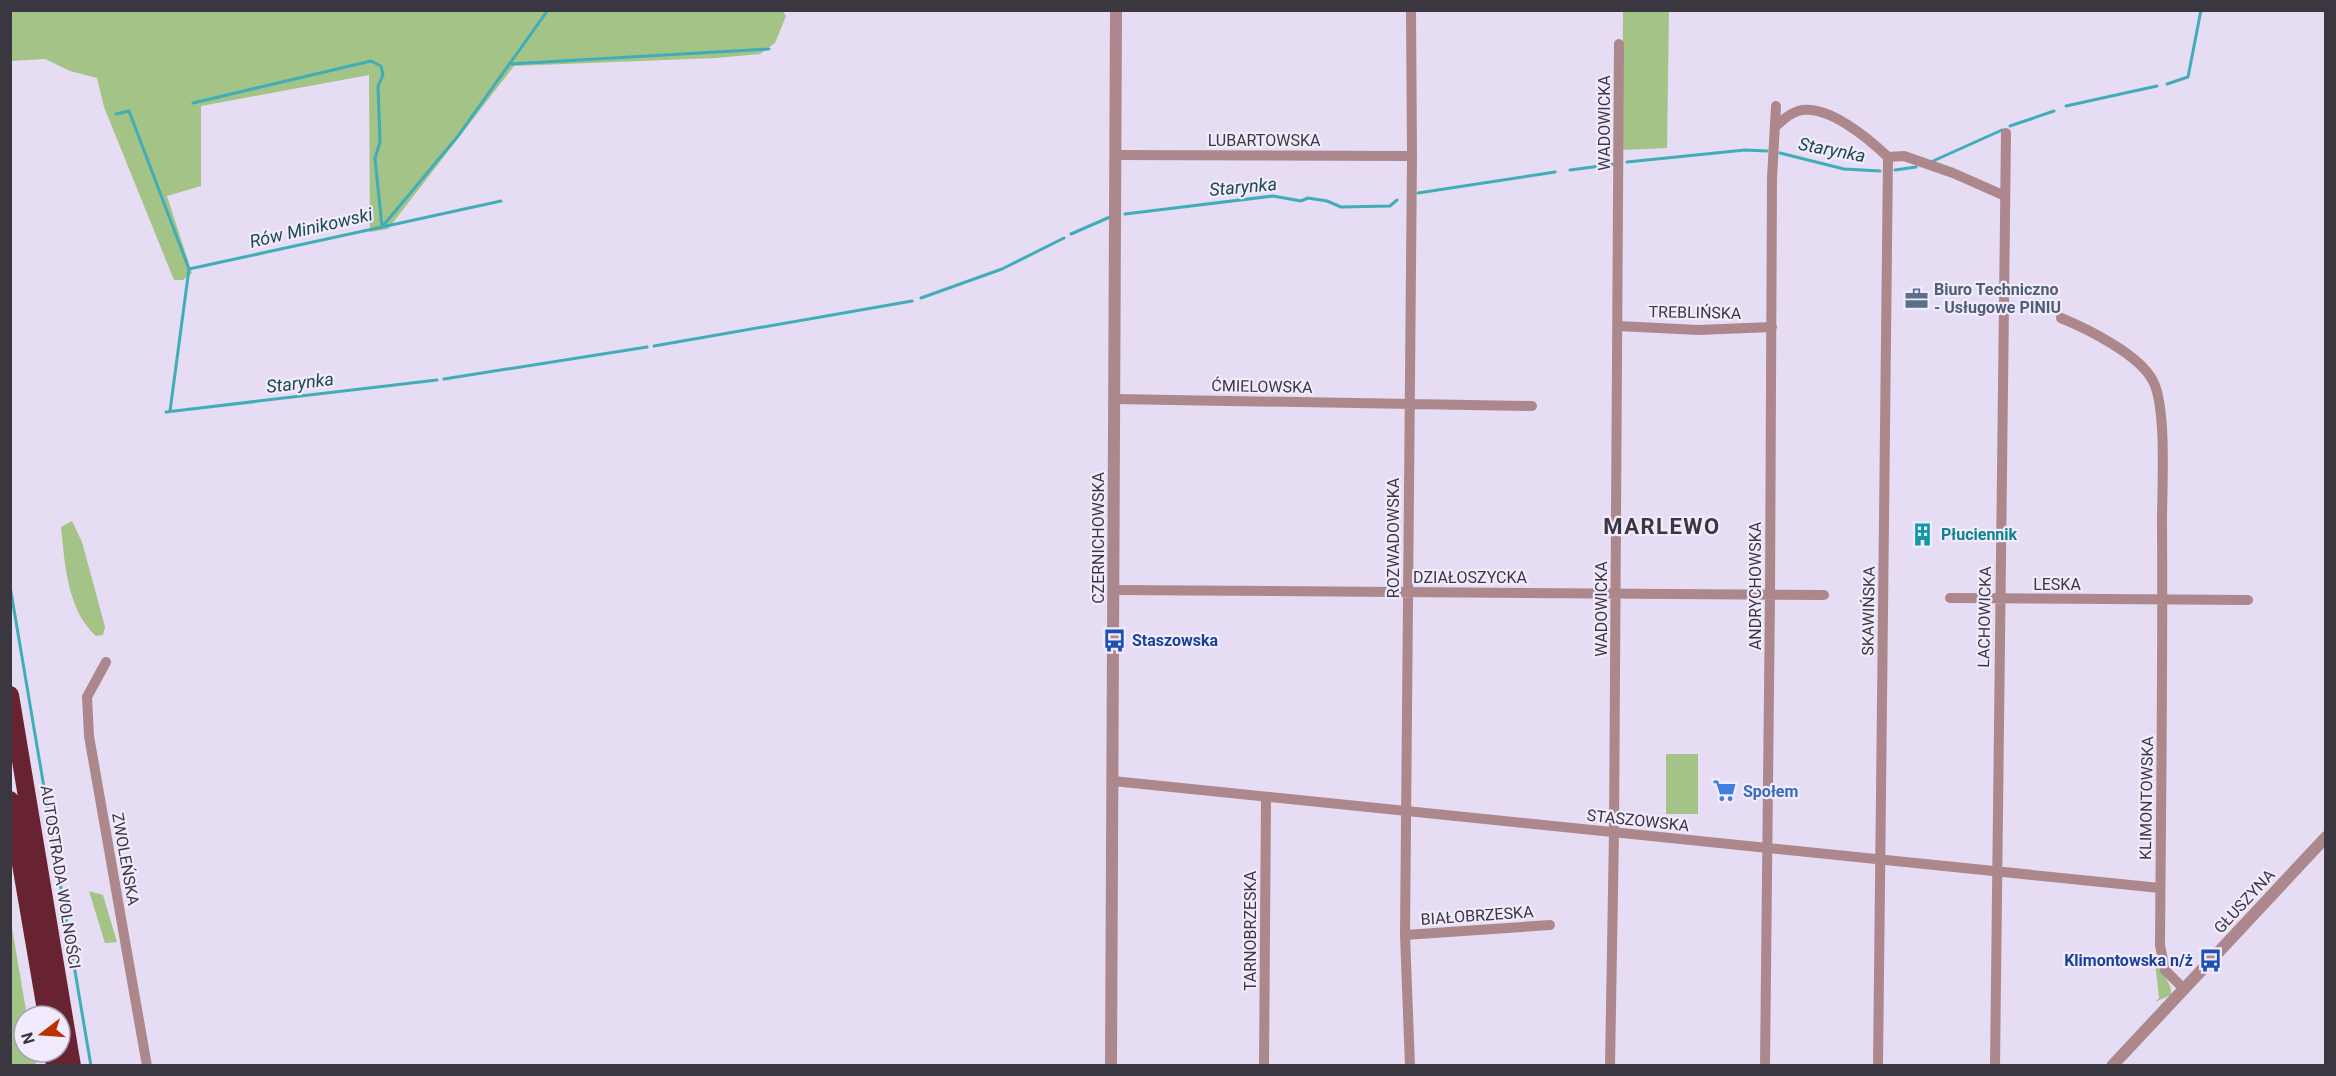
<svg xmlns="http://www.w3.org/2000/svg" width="2336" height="1076" viewBox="0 0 2336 1076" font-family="Roboto,sans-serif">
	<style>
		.green { fill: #a3c486 }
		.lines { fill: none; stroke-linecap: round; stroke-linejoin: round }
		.stream { stroke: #40adb8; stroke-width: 3 }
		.minor { stroke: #ac888c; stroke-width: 10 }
		.tertiary { stroke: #ac888c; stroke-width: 12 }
		.motorway { stroke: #672330; stroke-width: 18 }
		.labels { text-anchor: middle; stroke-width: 4.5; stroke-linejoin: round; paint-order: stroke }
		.street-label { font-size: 16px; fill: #3b3740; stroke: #f2eafd }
		.service-label { font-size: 16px; font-weight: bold; fill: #4e5e75; stroke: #f2eafd; text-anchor: start }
		.culture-label { font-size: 16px; font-weight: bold; fill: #0d838f; stroke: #f2eafd; text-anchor: start }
		.transit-label { font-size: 16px; font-weight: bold; fill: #164399; stroke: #f2eafd; text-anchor: start }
		.shop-label { font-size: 16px; font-weight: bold; fill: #366cbe; stroke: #f2eafd; text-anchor: start }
		.water-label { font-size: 18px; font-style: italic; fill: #1b4a4f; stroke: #f2eafd }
		.district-label { font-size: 22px; font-weight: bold; letter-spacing: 1.5px; fill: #3b3740; stroke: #f2eafd }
	</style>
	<rect width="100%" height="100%" fill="#e6dcf3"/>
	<!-- green -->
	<path class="green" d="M782 10 786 16 775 43 760 54 716 58 514 66 388 229 370 232 369 75 201 106V186L167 196 192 273 183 280H174L104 107 97 78 70 71 45 59 11 61V11Z
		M1623 11H1669L1667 148 1622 150Z
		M72 521 82 542 105 627 103 635 96 636C67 610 65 564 61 527Z
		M1666 754H1698V814H1666Z
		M89 891 103 895 117 942 105 943Z
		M10 916 27 1016H24V1052H33L36 1065H11V1060Z
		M2155 961C2159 971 2173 983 2171 995L2155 1002 2159 998Z"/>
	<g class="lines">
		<!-- stream -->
		<path class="stream" d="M510 64 769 49
			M2167 84 2188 77 2201 10
			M193 103 371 61 381 66 383 75 378 86 380 142 375 158 382 227 501 201
			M2066 106 2157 86
			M116 114 129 111 189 269
			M2010 126 2054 111
			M1780 153 1844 169 1880 171
			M1933 161 2002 130
			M1627 162 1745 150 1767 151
			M1570 170 1615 164
			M1895 170 1916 167
			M1418 193 1555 172
			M1125 214 1273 196 1301 201 1308 198 1327 201 1341 207 1390 206 1397 200
			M1071 234 1110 217
			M921 298 1002 269 1064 238
			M654 346 912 301
			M444 379 647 347
			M170 411 189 269 382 227 458 136 548 10
			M166 412 437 380
			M10 586 91 1066"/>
		<!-- minor -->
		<path class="minor" d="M1775 127C1782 121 1788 114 1798 111 1827 103 1869 139 1888 157
			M1115 155 1412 156
			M1888 157 1904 156 1953 173 2005 196
			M2061 318C2088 329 2140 355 2153 381 2167 408 2162 488 2162 521 2163 663 2161 804 2160 945L2165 970 2184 989
			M1618 326 1698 330 1772 327
			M1115 399 1532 406
			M1115 590 1824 595
			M1950 598 2248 600
			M106 662 87 697 89 736 147 1066
			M1113 781 2160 888
			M1405 935 1550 925
			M1264 1066 1266 797
			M1410 1066 1405 935 1412 156 1411 10
			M1610 1066 1614 832 1619 44
			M1765 1066 1770 596 1772 178 1776 106
			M1878 1066 1888 157
			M1995 1066 2006 133"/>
		<!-- tertiary -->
		<path class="tertiary" d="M1111 1066 1116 10
			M2112 1066 2326 837"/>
		<!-- motorway -->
		<path class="motorway" d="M10 695 72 1066
			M10 800 47 1016
			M53 1052 55 1066"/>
	</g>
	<!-- icons -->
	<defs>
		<symbol id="office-bare" viewBox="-9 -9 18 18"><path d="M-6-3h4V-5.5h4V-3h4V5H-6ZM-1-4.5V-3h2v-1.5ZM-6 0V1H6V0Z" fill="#5c6f8a" stroke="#f2eafd" stroke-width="2.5" paint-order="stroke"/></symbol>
		<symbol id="building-bare" viewBox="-9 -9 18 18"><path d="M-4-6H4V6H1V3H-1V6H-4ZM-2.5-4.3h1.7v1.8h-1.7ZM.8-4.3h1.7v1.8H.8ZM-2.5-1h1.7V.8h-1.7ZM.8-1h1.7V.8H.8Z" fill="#0f9aa8" stroke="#f2eafd" stroke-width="2.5" paint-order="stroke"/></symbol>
		<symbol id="bus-bare" viewBox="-9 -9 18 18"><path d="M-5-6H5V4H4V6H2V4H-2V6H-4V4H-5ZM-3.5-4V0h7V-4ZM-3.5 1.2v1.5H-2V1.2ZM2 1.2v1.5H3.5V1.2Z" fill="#1a4fb4" stroke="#f2eafd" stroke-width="2.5" paint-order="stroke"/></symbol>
		<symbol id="supermarket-bare" viewBox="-9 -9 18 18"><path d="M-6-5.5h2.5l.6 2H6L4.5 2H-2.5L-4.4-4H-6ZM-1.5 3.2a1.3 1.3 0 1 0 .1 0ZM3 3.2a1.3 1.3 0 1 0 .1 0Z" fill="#3f7fe0" stroke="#f2eafd" stroke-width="2.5" paint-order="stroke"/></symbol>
	</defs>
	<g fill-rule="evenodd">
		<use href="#office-bare" x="1900" y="282" width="33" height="33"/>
		<use href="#building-bare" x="1906" y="518" width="33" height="33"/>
		<use href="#bus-bare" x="1098" y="624" width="33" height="33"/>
		<use href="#supermarket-bare" x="1708" y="774" width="33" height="33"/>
		<use href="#bus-bare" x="2194" y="944" width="33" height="33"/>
	</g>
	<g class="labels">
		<!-- street labels -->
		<g class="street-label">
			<text transform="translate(1604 123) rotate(-90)" y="6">WADOWICKA</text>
			<text x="1264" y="146">LUBARTOWSKA</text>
			<text transform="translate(1695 312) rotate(1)" y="6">TREBLIŃSKA</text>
			<text transform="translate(1262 386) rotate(1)" y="6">ĆMIELOWSKA</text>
			<text transform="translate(1098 538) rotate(-90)" y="6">CZERNICHOWSKA</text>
			<text transform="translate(1393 538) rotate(-90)" y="6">ROZWADOWSKA</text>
			<text x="1470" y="583">DZIAŁOSZYCKA</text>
			<text x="2057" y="590">LESKA</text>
			<text transform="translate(1755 586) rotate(-90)" y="6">ANDRYCHOWSKA</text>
			<text transform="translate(1601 609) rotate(-90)" y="6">WADOWICKA</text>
			<text transform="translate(1868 611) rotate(-89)" y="6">SKAWIŃSKA</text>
			<text transform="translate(1984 617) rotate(-89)" y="6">LACHOWICKA</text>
			<text transform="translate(2146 798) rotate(-89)" y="6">KLIMONTOWSKA</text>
			<text transform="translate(1638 820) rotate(6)" y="6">STASZOWSKA</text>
			<text transform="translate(126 859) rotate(80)" y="6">ZWOLEŃSKA</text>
			<text transform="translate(61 877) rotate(81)" y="6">AUTOSTRADA WOLNOŚCI</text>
			<text transform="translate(2244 901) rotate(-47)" y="6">GŁUSZYNA</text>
			<text transform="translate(1477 915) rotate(-4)" y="6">BIAŁOBRZESKA</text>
			<text transform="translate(1250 931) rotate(-90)" y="6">TARNOBRZESKA</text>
		</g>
		<!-- service labels -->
		<g class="service-label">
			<text x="1934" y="295">Biuro Techniczno<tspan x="1934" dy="18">- Usługowe PINIU</tspan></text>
		</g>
		<!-- culture labels -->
		<g class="culture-label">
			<text x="1941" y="540">Płuciennik</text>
		</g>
		<!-- transit labels -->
		<g class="transit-label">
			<text x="1132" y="646">Staszowska</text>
			<text x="2193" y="966" text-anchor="end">Klimontowska n/ż</text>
		</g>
		<!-- shop labels -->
		<g class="shop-label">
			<text x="1743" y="797">Społem</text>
		</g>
		<!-- water labels -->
		<g class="water-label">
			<text transform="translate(1832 150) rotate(11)" y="6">Starynka</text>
			<text transform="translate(1243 187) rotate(-5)" y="6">Starynka</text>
			<text transform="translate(311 228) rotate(-13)" y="6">Rów Minikowski</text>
			<text transform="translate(300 383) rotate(-7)" y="6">Starynka</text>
		</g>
		<!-- district labels -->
		<g class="district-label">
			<text x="1662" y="534">MARLEWO</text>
		</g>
	</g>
	<!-- border -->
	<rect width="2336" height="1076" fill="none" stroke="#3b3740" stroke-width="24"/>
	<!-- north arrow -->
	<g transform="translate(42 1034) rotate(253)"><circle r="28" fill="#f2eafd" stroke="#a9a2b1" stroke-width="1.5"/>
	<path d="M0-4.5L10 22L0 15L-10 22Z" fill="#ba3200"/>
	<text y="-9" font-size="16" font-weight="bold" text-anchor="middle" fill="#3b3740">N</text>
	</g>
</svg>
